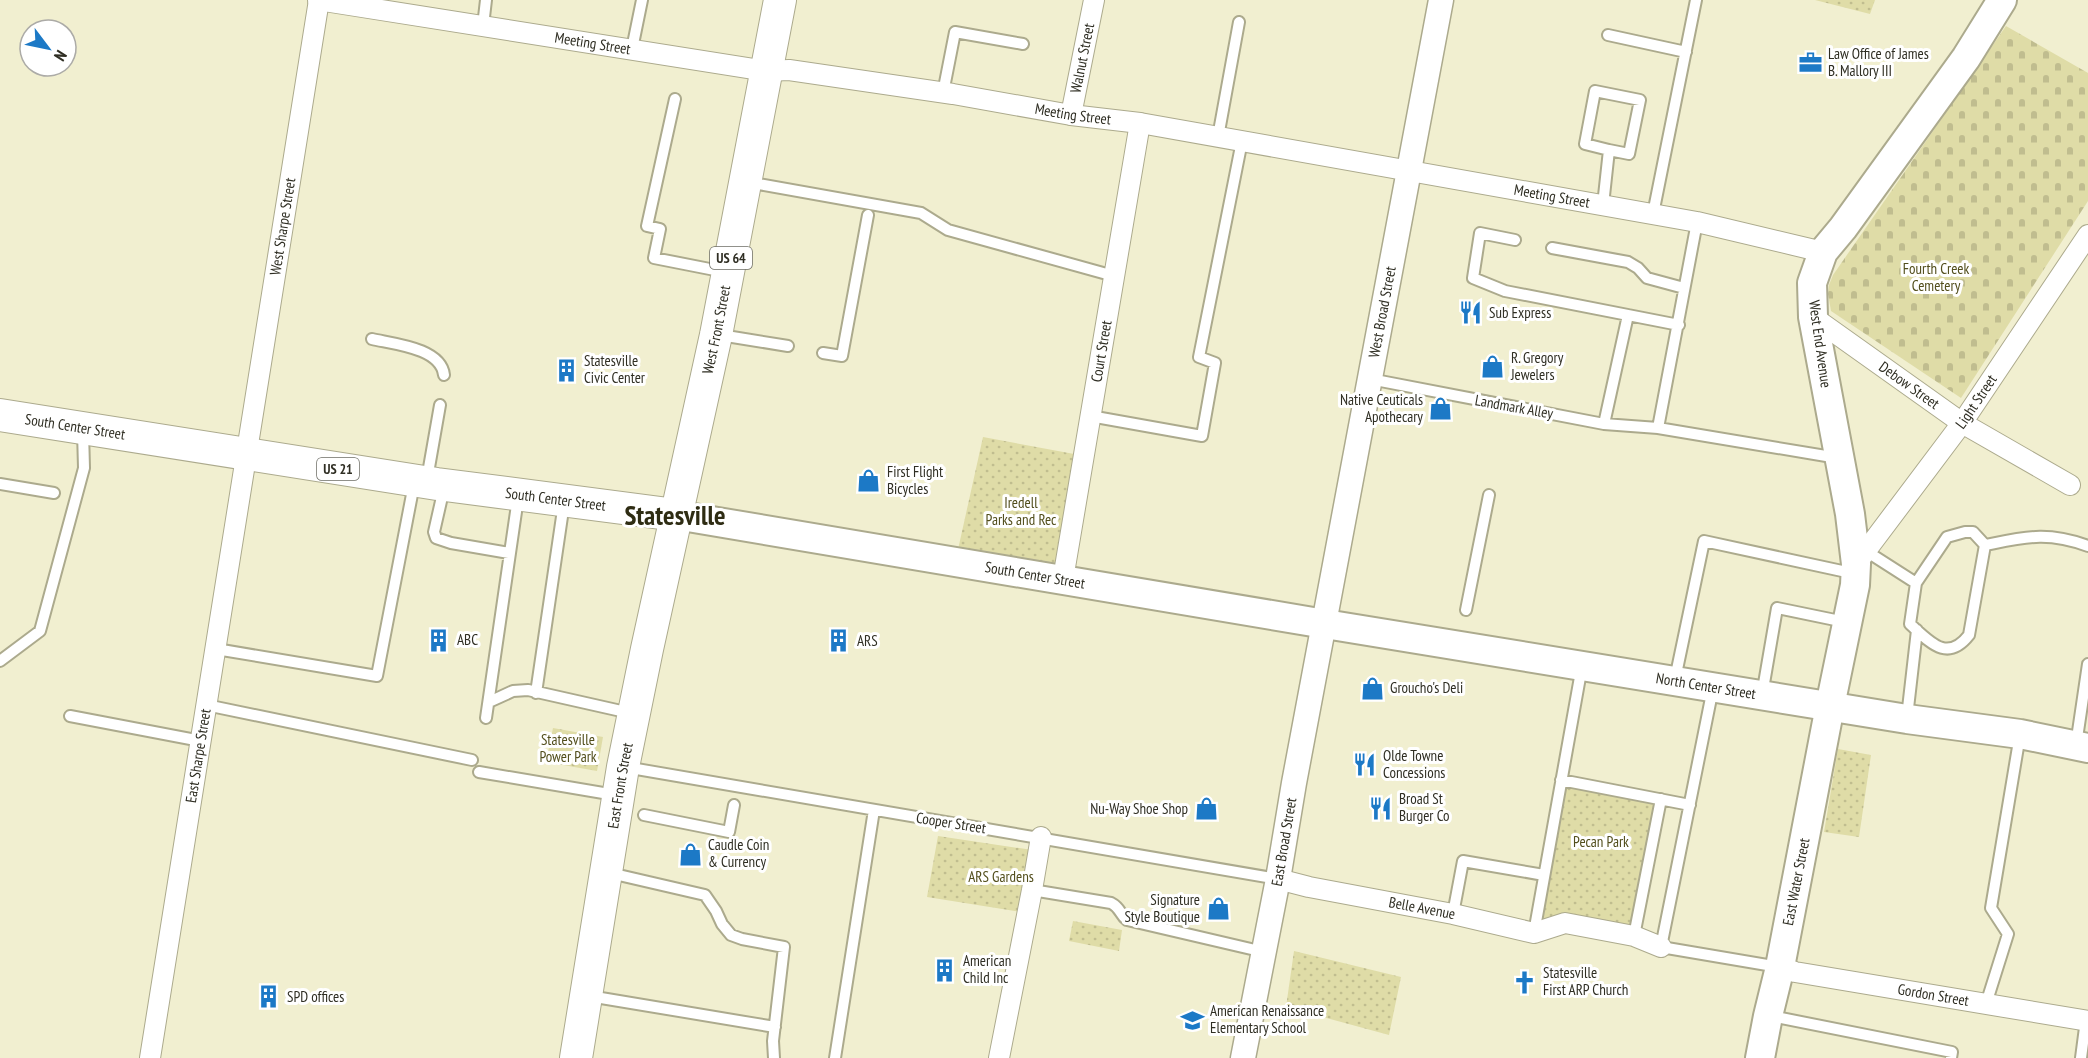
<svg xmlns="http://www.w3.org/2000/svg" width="2088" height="1058" viewBox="0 0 2088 1058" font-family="'PT Sans Narrow',sans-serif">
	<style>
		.grass { fill: url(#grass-dots) }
		.cemetery { fill: url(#cemetery-stones) }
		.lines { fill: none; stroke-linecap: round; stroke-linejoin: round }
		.service-casing { stroke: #acaa8d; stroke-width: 14 }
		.minor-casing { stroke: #acaa8d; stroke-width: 22 }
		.tertiary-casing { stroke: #acaa8d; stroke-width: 27 }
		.secondary-casing { stroke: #acaa8d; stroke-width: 32 }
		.primary-casing { stroke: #acaa8d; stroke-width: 34 }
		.service { stroke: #fff; stroke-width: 10 }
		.minor { stroke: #fff; stroke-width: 20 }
		.tertiary { stroke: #fff; stroke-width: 24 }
		.secondary { stroke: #fff; stroke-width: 28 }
		.primary { stroke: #fff; stroke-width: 32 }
		.labels { text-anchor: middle; stroke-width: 6; stroke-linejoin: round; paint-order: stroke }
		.shield { fill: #fff; stroke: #6d6d65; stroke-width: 1.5 }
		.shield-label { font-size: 14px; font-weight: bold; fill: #2f2e23 }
		.street-label { font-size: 15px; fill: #2f2e23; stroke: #fff }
		.poi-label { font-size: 15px; fill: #2f2e23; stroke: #fff; text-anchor: start }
		.park-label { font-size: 15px; fill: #524e1c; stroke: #fff }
		.town-label { font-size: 27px; font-weight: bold; fill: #2e2c13; stroke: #fff }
	</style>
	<defs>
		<pattern id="grass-dots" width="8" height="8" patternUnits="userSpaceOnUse" patternTransform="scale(1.5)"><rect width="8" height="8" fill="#dfdca7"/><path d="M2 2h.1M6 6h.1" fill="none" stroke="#c0bd8f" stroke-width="1.8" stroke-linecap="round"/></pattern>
		<pattern id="cemetery-stones" width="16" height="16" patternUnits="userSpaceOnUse" patternTransform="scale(1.5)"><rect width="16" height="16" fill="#dfdca7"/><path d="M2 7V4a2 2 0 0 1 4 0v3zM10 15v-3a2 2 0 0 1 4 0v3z" fill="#c0bd8f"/></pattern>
	</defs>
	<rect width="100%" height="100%" fill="#f1efd0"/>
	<!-- grass -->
	<path class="grass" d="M1815 0H1875L1870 14Z
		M983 437 1085 456 1063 579 955 563Z
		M553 728 603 737 597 771 546 762Z
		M1838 749 1871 755 1859 837 1824 832Z
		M1561 780 1661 799 1634 936 1582 926 1534 933Z
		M938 836 1039 851 1027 913 927 897Z
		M1073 921 1122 930 1119 951 1069 941Z
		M1294 951 1401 977 1389 1035 1286 1007Z"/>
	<!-- cemetery -->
	<path class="cemetery" d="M2006 26 2088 73V201L1961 398 1831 311 1828 294 1829 285 1833 275Z"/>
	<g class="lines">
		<defs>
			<path id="service" d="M483 26 486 0
				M1608 35 1686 52
				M632 49 642 0
				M943 93 955 32 1023 44
				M675 99 647 226 660 229 654 258 725 272
				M1218 137 1239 22
				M747 182 921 213 948 230 1114 276
				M1603 205 1609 150 1629 154 1640 100 1595 91 1585 144 1609 150
				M1653 214 1696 0
				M1515 240 1480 233 1473 278 1505 291 1679 325
				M1552 248 1628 262 1638 268 1647 278 1684 288
				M720 335 788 346
				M372 339C394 344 441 348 444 375
				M823 353 842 356 868 215
				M1370 379 1604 424 1658 428 1838 458
				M1090 416 1202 436 1215 363 1199 357 1242 141
				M1604 424 1628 315
				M1658 428 1697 222
				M427 479 440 405
				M0 484 54 493
				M444 488 434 532 436 538 451 543 509 553
				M1866 551 1916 583 1910 624C1930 642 1947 663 1969 635L1985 545C2026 537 2047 531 2088 546
				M1916 583 1947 537 1965 532H1973L1985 545
				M1466 610 1489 495
				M216 649 377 676 414 484
				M0 661 40 631 84 468 83 431
				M1675 679 1704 541 1856 574
				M1713 688 1661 947 1779 967
				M536 693 564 503
				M1762 695 1777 608 1845 622
				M489 702 513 691 528 690 630 713
				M206 705 472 760
				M70 716 201 741
				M1907 717 1917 630
				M486 718 518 498
				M2076 745 2088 664
				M625 767 1278 879
				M479 772 615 795
				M1561 780 1690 805
				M644 815 729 832 734 805
				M610 873 705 895 716 911 722 924 731 935 742 939 784 947 773 1041 774 1058
				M1032 890 1111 903C1121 908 1120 915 1127 920L1264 952
				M1453 914 1463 861 1544 875
				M1534 933 1582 666
				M1634 936 1661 799
				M589 996 775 1027
				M1986 1004 2008 934 1991 908 2020 735
				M1771 1016 1952 1052 1951 1058
				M835 1058 874 810
				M2081 1058 2086 1020"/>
			<g id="minor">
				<path id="s1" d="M318 0 767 71 789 70 953 94 1071 115 1140 123 1697 222 1823 252"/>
				<path id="s2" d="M1071 115 1094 0"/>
				<path id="s3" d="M1813 317 1962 423 2070 485"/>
				<path id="s4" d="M1856 564 1962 423 2088 235"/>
				<path id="s5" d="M1063 579 1140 123"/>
				<path id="s6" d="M1278 879 1309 887 1453 914 1534 933 1565 923 1634 936 1661 947"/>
				<path id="s7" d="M1780 967 1795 972 2088 1021"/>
				<path id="s8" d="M150 1058 319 0"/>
				<path d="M999 1058 1032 890 1041 837"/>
			</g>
			<g id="tertiary">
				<path id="s9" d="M1243 1058 1278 879 1294 783 1441 0"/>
			</g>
			<g id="secondary">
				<path id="s10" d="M676 515 1325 624 1907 719 2020 734 2088 748"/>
				<path id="s11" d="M1760 1058 1768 1016 1780 967 1830 706 1855 585 1856 564 1850 514 1813 317 1812 283 1823 252 1843 228 1966 58 2002 0"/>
			</g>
			<g id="primary">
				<path id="s12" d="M0 415 437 484 676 515"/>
				<path id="s13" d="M576 1058 623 767 647 649 716 335 780 0"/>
			</g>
		</defs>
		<!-- service casing -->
		<use href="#service" class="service-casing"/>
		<!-- minor casing -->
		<use href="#minor" class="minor-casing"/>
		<!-- tertiary casing -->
		<use href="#tertiary" class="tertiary-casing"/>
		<!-- secondary casing -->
		<use href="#secondary" class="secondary-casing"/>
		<!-- primary casing -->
		<use href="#primary" class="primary-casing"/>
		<!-- service -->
		<use href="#service" class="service"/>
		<!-- minor -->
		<use href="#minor" class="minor"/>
		<!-- tertiary -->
		<use href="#tertiary" class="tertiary"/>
		<!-- secondary -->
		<use href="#secondary" class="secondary"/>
		<!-- primary -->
		<use href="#primary" class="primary"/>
	</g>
	<!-- icons -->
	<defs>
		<symbol id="office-bare" viewBox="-9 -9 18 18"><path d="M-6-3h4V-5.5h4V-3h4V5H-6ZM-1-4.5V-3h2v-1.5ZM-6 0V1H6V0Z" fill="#1c79c6" stroke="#fff" stroke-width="2.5" paint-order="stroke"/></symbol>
		<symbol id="restaurant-bare" viewBox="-9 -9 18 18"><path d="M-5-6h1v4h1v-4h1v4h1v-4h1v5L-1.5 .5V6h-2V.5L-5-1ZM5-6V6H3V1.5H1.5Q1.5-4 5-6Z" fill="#1c79c6" stroke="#fff" stroke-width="2.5" paint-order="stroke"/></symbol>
		<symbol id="shop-bare" viewBox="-9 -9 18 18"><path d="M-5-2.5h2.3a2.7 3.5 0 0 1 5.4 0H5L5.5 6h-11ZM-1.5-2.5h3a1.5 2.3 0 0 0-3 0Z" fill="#1c79c6" stroke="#fff" stroke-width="2.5" paint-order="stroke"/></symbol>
		<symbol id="building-bare" viewBox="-9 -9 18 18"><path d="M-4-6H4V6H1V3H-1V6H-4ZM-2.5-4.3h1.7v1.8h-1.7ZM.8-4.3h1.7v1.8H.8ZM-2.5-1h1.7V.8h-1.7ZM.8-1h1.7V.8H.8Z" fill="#1c79c6" stroke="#fff" stroke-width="2.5" paint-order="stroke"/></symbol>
		<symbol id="church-bare" viewBox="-9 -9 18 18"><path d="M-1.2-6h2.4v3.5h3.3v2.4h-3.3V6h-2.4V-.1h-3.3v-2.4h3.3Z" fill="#1c79c6" stroke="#fff" stroke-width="2.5" paint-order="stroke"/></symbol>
		<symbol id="school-bare" viewBox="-9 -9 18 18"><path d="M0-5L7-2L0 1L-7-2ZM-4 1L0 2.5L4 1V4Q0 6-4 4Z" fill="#1c79c6" stroke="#fff" stroke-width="2.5" paint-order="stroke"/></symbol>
	</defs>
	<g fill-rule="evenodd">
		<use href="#office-bare" x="1794" y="46" width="33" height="33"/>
		<use href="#restaurant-bare" x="1454" y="296" width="33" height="33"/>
		<use href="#shop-bare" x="1476" y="350" width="33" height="33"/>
		<use href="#building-bare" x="550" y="354" width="33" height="33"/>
		<use href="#shop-bare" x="1424" y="392" width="33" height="33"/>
		<use href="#shop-bare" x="852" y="464" width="33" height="33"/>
		<use href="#building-bare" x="422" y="624" width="33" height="33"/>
		<use href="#building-bare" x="822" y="624" width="33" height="33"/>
		<use href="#shop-bare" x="1356" y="672" width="33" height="33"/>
		<use href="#restaurant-bare" x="1348" y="748" width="33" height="33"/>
		<use href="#restaurant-bare" x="1364" y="792" width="33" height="33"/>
		<use href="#shop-bare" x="1190" y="792" width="33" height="33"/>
		<use href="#shop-bare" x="674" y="838" width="33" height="33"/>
		<use href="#shop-bare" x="1202" y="892" width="33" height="33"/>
		<use href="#building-bare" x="928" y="954" width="33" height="33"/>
		<use href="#church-bare" x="1508" y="966" width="33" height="33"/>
		<use href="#building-bare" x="252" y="980" width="33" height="33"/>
		<use href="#school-bare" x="1176" y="1004" width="33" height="33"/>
	</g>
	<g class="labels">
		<!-- shield labels -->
		<g class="shield">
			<rect x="710" y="247" width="42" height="22" rx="4.5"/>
			<rect x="317" y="458" width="42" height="22" rx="4.5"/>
		</g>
		<g class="shield-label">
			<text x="731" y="263">US 64</text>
			<text x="338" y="474">US 21</text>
		</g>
		<!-- street labels -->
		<g class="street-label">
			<text dy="5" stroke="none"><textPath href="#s1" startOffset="278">Meeting Street</textPath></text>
			<text dy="5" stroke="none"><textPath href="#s2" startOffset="58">Walnut Street</textPath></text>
			<text dy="5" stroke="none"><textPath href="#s1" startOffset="764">Meeting Street</textPath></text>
			<text dy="5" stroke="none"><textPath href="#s1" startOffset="1250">Meeting Street</textPath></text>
			<text dy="5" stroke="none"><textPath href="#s8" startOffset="842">West Sharpe Street</textPath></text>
			<text dy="5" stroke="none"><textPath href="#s9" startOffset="759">West Broad Street</textPath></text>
			<text dy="5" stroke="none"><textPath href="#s13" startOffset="742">West Front Street</textPath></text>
			<text transform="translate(1820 344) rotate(82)" y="5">West End Avenue</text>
			<text dy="5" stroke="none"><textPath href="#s5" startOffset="231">Court Street</textPath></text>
			<text dy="5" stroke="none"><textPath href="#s3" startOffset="118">Debow Street</textPath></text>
			<text dy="5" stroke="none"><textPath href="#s4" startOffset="202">Light Street</textPath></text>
			<text transform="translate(1514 407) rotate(10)" y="5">Landmark Alley</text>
			<text dy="5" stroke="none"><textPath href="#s12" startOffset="76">South Center Street</textPath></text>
			<text dy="5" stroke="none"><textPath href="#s12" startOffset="562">South Center Street</textPath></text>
			<text dy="5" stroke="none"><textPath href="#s10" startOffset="364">South Center Street</textPath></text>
			<text dy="5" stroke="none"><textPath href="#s10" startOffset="1044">North Center Street</textPath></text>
			<text dy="5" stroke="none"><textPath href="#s8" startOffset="306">East Sharpe Street</textPath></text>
			<text dy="5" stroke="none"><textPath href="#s13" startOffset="276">East Front Street</textPath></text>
			<text transform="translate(951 823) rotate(9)" y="5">Cooper Street</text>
			<text dy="5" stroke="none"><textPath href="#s9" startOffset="220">East Broad Street</textPath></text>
			<text dy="5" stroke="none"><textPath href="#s11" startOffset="180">East Water Street</textPath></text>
			<text dy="5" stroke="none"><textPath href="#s6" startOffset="147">Belle Avenue</textPath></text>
			<text dy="5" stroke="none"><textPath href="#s7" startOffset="156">Gordon Street</textPath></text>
		</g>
		<!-- poi labels -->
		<g class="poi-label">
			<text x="1828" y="59">Law Office of James<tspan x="1828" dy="17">B. Mallory III</tspan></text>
			<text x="1489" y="318">Sub Express</text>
			<text x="1511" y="363">R. Gregory<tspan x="1511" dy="17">Jewelers</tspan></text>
			<text x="584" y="366">Statesville<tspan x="584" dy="17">Civic Center</tspan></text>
			<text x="1423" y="405" text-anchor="end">Native Ceuticals<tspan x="1423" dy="17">Apothecary</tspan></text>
			<text x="887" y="477">First Flight<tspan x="887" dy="17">Bicycles</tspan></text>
			<text x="457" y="645">ABC</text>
			<text x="857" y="646">ARS</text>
			<text x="1390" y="693">Groucho's Deli</text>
			<text x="1383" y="761">Olde Towne<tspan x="1383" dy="17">Concessions</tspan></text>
			<text x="1399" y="804">Broad St<tspan x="1399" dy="17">Burger Co</tspan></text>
			<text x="1188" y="814" text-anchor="end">Nu-Way Shoe Shop</text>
			<text x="708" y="850">Caudle Coin<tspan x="708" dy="17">&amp; Currency</tspan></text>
			<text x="1200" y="905" text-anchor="end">Signature<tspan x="1200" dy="17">Style Boutique</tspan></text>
			<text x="963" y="966">American<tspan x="963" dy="17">Child Inc</tspan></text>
			<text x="1543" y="978">Statesville<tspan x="1543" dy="17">First ARP Church</tspan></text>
			<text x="287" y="1002">SPD offices</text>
			<text x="1210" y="1016">American Renaissance<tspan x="1210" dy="17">Elementary School</tspan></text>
		</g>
		<!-- park labels -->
		<g class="park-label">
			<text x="1936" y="274">Fourth Creek<tspan x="1936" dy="17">Cemetery</tspan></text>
			<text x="1021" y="508">Iredell<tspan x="1021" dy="17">Parks and Rec</tspan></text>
			<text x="568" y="745">Statesville<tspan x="568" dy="17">Power Park</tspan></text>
			<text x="1601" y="847">Pecan Park</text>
			<text x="1001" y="882">ARS Gardens</text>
		</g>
		<!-- town labels -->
		<g class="town-label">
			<text x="675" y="525">Statesville</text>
		</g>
	</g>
	<!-- north arrow -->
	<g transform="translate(48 48) rotate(122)"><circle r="28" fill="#ffffff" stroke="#acaba7" stroke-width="1.5"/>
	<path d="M0-4.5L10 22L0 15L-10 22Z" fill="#1c79c6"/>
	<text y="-9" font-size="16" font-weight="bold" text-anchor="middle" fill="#2f2e23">N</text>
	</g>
</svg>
